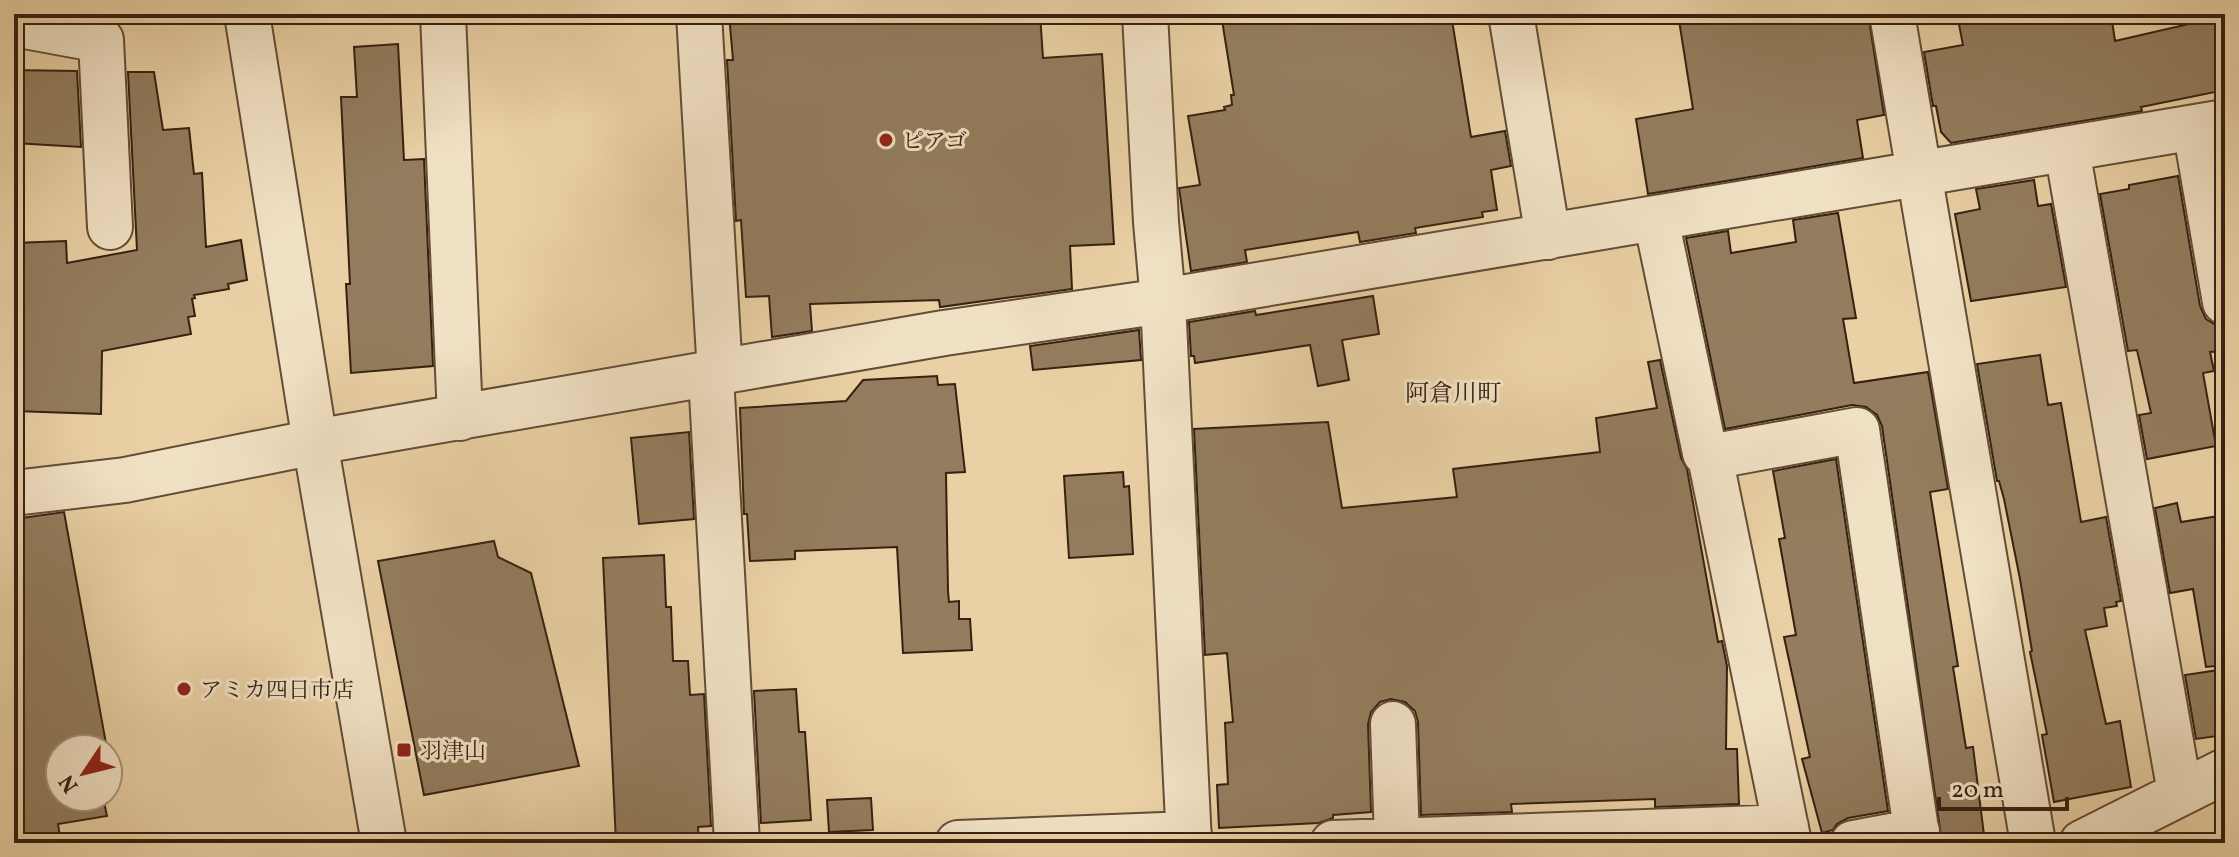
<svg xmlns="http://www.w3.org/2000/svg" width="2239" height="857" viewBox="0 0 2239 857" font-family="Vollkorn,'Noto Serif JP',serif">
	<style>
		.building { fill: #937d5e; stroke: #352112; stroke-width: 2 }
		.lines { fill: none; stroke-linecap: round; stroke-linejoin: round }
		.minor-casing { stroke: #624d37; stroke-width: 48 }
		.minor { stroke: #f1e1c4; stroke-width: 44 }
		.poi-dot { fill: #8f2418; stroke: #f1e1c4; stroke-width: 3 }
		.labels { text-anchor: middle; stroke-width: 6; stroke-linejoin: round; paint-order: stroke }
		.poi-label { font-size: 22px; fill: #352112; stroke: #f1e1c4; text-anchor: start }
		.neighbourhood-label { font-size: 24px; fill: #352112; stroke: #f1e1c4 }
	</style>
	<rect width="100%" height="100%" fill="#ead1a5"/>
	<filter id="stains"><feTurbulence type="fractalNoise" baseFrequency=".0025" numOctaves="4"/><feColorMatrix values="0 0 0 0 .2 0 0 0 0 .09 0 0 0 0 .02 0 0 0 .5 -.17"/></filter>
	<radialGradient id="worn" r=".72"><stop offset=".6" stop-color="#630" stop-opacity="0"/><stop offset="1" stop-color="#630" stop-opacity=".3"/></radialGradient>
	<!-- building -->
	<path class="building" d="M729 14H1040L1043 58 1102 54 1114 244 1070 246 1072 289 940 307 939 300 810 304 812 331 772 337 769 296 746 297 741 220 736 221 727 60H733Z
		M1221 14H1451L1471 137 1505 131 1511 166 1491 170 1497 210 1482 212 1483 217 1415 228 1416 233 1360 242 1358 232 1245 250 1247 262 1191 271 1179 188 1200 185 1188 116 1225 110 1224 107 1232 105 1231 95H1234Z
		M1678 14H1868L1884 115 1857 120 1863 158 1648 194 1636 119 1693 109Z
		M1957 14H2111L2115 41 2189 24 2187 14H2225V90L2141 107 2142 111 1951 143 1941 132 1936 106H1933L1924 52 1963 45Z
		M398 44 404 160 424 159 433 366 351 373 346 284H350L341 97H357L354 47Z
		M14 70 77 71 81 147 14 143Z
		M128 72H154L163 130 189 128 194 174 202 173 206 247 241 240 247 280 228 284 229 289 194 295 195 298 192 299 195 316 188 317 191 334 102 351 101 414 14 411 17 305 14 243 66 241 67 263 137 250Z
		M2178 176 2200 306 2206 319 2216 325 2225 326V351L2210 352 2214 371 2203 373 2216 446 2147 459 2139 415 2151 413 2137 350 2128 351 2100 194 2129 189V185Z
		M2034 180 2038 206 2051 204 2066 287 1971 301 1955 214 1980 209 1976 189Z
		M1838 213 1856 318 1843 319 1854 383 1928 372 1948 489 1930 492 1958 666 1953 667 1966 748 1973 747 1985 843H1942L1882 426 1877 415 1866 407 1852 405 1725 429 1686 238 1728 231 1731 253 1796 242 1793 220Z
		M1373 296 1379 334 1342 340 1349 380 1318 386 1310 345 1195 363 1194 356H1191L1189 322 1255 311 1256 315Z
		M1139 330 1141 360 1033 370 1030 346Z
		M2040 355 2048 405 2061 403 2081 522 2106 517 2121 601 2116 602 2117 606 2104 608 2107 626 2085 630 2106 724 2120 721 2131 787 2054 802 2042 735 2047 734 2030 652 2032 651 2020 579 2004 499 1999 481H1997L1977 364Z
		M1660 360 1681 458 1687 469 1718 642 1722 641 1727 666 1726 749H1737L1739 804 1655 807V799L1511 804 1512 812 1421 815 1418 722 1415 711 1405 702 1391 699 1380 702 1371 712 1368 724 1371 812 1333 815V818L1319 823 1219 828 1217 785 1228 784 1225 723 1233 722 1227 653 1205 655 1194 429 1328 422 1342 508 1457 497 1453 469 1600 452 1596 418 1657 408 1648 362Z
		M937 376 938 385 955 384 965 472 946 473 948 591 949 602 959 601V619H970L972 650 903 653 897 547 795 551V559L750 561 747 514H744L740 408 846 401 863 380Z
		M689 432 694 519 639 524 631 438Z
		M1836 459 1888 811 1848 818 1837 824 1833 830 1822 833 1802 759 1810 757 1784 637 1796 635 1779 539 1785 538 1773 471Z
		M1123 472 1124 487 1129 486 1133 554 1069 558 1064 476Z
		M2177 503 2181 522 2225 515V665L2206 667 2193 589 2170 593 2155 508Z
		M64 512 107 749H60V797H103L107 816 58 824 61 843H14V519Z
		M494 541 498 557 531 573 579 766 424 795 378 561Z
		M664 555 666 607H671L673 661H688L690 695 704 694 711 826 698 827 699 843H616L603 558Z
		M2225 669V735L2196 739 2185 675Z
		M796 689 799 732H805L811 820 761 823 754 691Z
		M871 798 873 830 829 832 827 800Z"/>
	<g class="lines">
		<defs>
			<path id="minor" d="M247 14 315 442 384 843
				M443 14 460 418
				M699 14 720 374
				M1145 14 1156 222 1163 301 1189 843
				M1511 14 1548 237
				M1892 14 2033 843
				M14 24 101 40 110 227
				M2195 128 2225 302
				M2067 150 2180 793
				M1656 219 1705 453 1710 457 1789 843
				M711 376 737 843
				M1710 457 1857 430 1918 843
				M14 493 125 480 315 442 944 333 1163 301 2225 122
				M1393 724 1397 840
				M958 843 1189 834
				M1333 843 1786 827
				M1853 843 1917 831
				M2082 843 2225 771"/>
		</defs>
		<!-- minor casing -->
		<use href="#minor" class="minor-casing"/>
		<!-- minor -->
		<use href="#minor" class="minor"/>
	</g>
	<!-- markers -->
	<g class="poi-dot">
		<circle cx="886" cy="140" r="8"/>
		<circle cx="184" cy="689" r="8"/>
		<rect x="396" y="742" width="16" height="16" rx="4"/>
	</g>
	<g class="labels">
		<!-- poi labels -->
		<g class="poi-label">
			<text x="902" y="148">ピアゴ</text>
			<text x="200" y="697">アミカ四日市店</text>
			<text x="420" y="758">羽津山</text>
		</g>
		<!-- neighbourhood labels -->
		<g class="neighbourhood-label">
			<text x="1453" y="401">阿倉川町</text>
		</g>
	</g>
	<!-- margin -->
	<rect width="2239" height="857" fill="none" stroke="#ead1a5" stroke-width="48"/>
	<rect x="16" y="16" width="2207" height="825" fill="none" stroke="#352112" stroke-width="4"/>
	<rect x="24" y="24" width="2191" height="809" fill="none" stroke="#352112" stroke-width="2"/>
	<!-- north arrow -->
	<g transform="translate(84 773) rotate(235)"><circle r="38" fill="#f1e1c4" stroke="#a6947d" stroke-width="2"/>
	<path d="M0-6L14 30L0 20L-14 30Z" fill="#8f2418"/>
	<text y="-12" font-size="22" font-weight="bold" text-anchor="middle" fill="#352112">N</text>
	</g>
	<!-- scale -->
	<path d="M1939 797v12h128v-12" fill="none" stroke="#352112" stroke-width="4"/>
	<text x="1951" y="797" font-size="24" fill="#352112" stroke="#f1e1c4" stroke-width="6" paint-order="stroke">20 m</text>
	<rect width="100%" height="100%" filter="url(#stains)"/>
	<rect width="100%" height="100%" fill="url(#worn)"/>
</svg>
